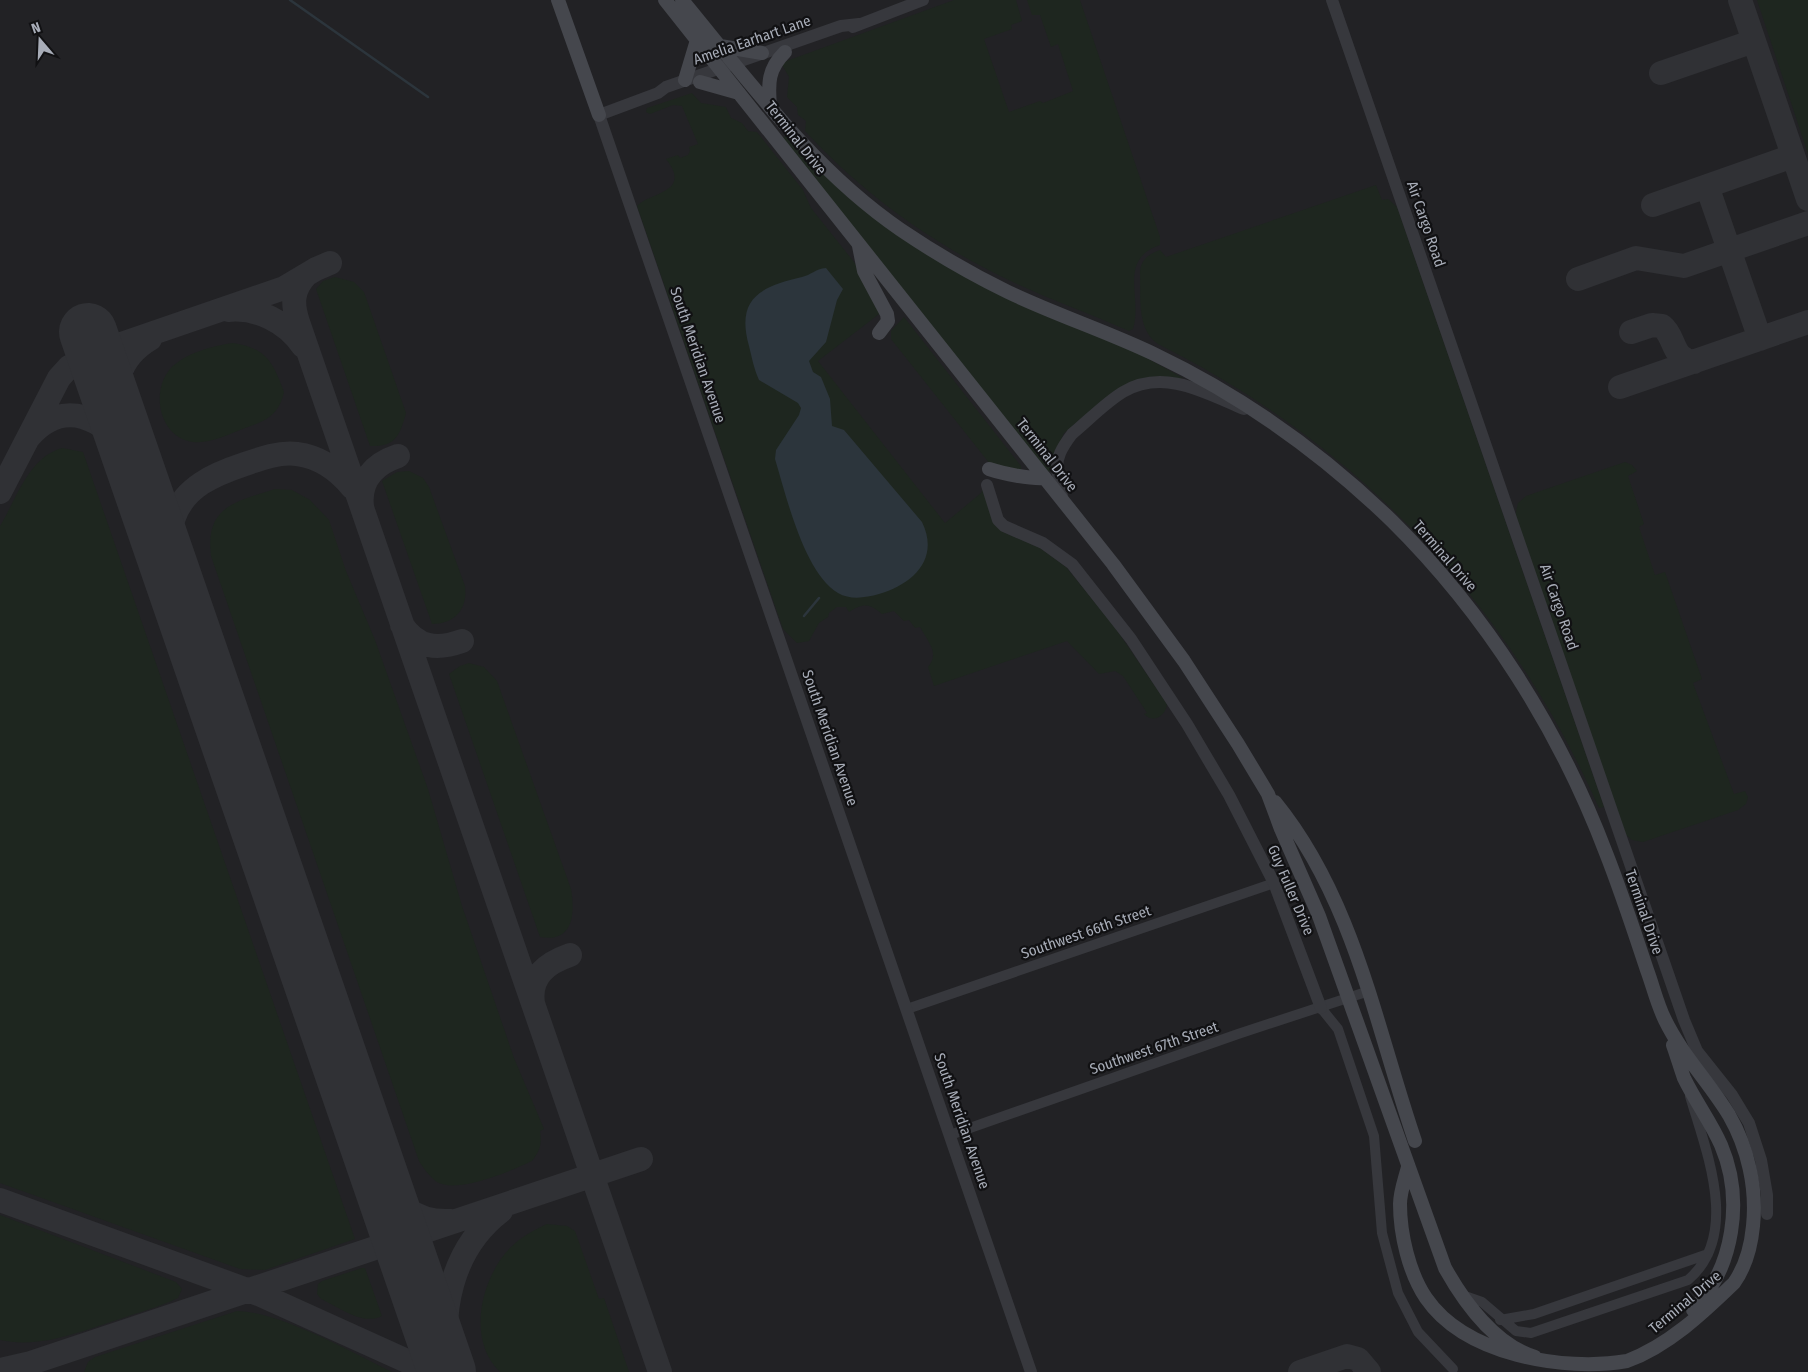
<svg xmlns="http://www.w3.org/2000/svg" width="1808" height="1372" viewBox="0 0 1808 1372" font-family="'Fira Sans Condensed',sans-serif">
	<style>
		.built { fill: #222225 }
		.green { fill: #1e261f }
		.water { fill: #2c353c }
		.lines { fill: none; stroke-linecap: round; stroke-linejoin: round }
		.stream { stroke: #2c353c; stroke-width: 2.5 }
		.taxiway { stroke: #303135; stroke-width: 24 }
		.runway { stroke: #303135; stroke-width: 58 }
		.minor { stroke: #37383d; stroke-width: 10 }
		.tertiary { stroke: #37383d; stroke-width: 12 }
		.secondary { stroke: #45474d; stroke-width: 14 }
		.labels { text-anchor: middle; stroke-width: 4.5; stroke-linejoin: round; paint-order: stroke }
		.street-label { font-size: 15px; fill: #a8adb8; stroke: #111113 }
	</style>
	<rect width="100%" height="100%" fill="#161618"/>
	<!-- built -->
	<path class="built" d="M0 0H1808V1372H0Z"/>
	<!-- green -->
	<path class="green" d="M954 0H1016L1022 21 1011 25 1012 29 984 39 1009 112 1040 101 1043 103 1073 91 1058 44 1051 47 1040 15H1032L1027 0H1080L1160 237V245C1117 260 1143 297 1133 329L1129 331C1091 314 1051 300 1013 282 934 245 864 195 805 131L806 121 798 115 797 107 787 97 789 77 781 63Z
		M1757 0H1808V154Z
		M692 93 701 103 726 107 731 118 742 123 748 131 757 132 803 190 811 208 854 262 883 311 818 361 945 523 981 493 983 489 1003 532 1040 548 1066 567 1114 626 1167 704C1166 716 1153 724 1144 714L1147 713 1123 676 1115 671 1099 674 1067 641 934 686 928 667C940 653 928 642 920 627L915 628 909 620 904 621 894 611 882 614C869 603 863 603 849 612L846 607H837L829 613 828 617 819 623 809 641 797 643 783 629 637 206C649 192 693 193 666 159L678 155 680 158 688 155 690 151 689 147 698 144 682 106 673 105 650 114 646 112 647 108Z
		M785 136 793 140 884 224 1125 346 1183 378 1116 390 1064 433 1055 453 1052 470 1048 472 782 139Z
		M1376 185 1382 200 1388 199 1397 207 1604 807 1599 808C1508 603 1359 445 1158 344 1136 329 1141 296 1140 272 1141 259 1149 254 1160 250L1166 257Z
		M335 277 354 282 364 292 406 413C400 434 397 447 370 446L316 289 323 281Z
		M904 317 1021 466V470L990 464 891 339V331Z
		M233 343C266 348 273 362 284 392 279 415 266 421 245 428 229 434 210 444 193 442 160 438 150 393 170 369 185 353 212 346 233 343Z
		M62 448 83 452 355 1239 265 1270 240 1269 0 1183V526C17 498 28 458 62 448Z
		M1625 462 1632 465 1637 471 1628 476 1644 524 1639 527 1655 575 1665 572 1702 679 1693 683 1734 794 1745 791 1748 797 1746 804 1738 810 1643 842 1632 840 1626 835 1515 516 1518 503 1526 496Z
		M409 471 423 478 429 487 465 586C468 610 454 624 432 624L382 481 397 472Z
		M275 489 292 490 310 500 329 520 346 571 375 640 428 789 462 906 514 1058 544 1129 540 1131C542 1144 540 1151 532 1161 511 1171 458 1194 437 1182 429 1176 424 1169 419 1161L211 556C205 506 235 502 275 489Z
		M469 663 484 667 497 681 571 889C575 913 574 943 540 937L449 674 460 666Z
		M0 1215 176 1282 182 1289 178 1298C160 1307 139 1312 120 1319 82 1331 41 1349 0 1340Z
		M547 1224 567 1226 575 1231 599 1299 604 1298 629 1372H500C466 1340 481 1277 511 1247 521 1237 534 1230 547 1224Z
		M362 1268H365L382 1316C362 1326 339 1307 321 1299L317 1294 318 1284 322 1281Z
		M237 1311C281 1312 351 1352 392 1372H84L88 1362 95 1357Z"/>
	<!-- water -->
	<path class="water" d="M826 268 843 289 837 300 826 342 809 361 813 372 821 377 830 399 832 426 844 430 922 522C940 559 913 584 879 594 865 598 850 600 838 593 804 573 786 495 775 459L776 450 799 415 801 408 798 403 759 380C754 369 752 358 749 346 736 299 759 287 802 277 811 275 815 269 826 268Z"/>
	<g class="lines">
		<!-- stream -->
		<path class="stream" d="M290 0 428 97
			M804 616 819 598"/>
		<!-- taxiway -->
		<path class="taxiway" d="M1740 0 1808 199
			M1661 73 1754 41
			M1707 186 1760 339
			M1653 205 1793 156
			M306 275C292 290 292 304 298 322L660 1372
			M1578 279 1636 258 1684 266 1808 223
			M228 310C257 307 287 322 303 346
			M1631 332 1652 325 1662 326C1676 337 1671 359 1694 362
			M1620 387 1808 322
			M119 421C112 387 118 358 150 339
			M29 437C64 396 105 419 130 455
			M0 492 59 378 69 367 95 353 284 288 316 269 330 263
			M362 506C359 480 374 464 398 456
			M180 599C173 572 165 548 173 520 183 487 215 474 245 464 262 458 279 452 297 454 320 457 338 470 352 487
			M402 625C418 648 437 650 462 641
			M533 1003C529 976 547 963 570 955
			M377 1172C396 1202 411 1223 451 1221
			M0 1200 261 1295 431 1372
			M0 1370 31 1363 641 1159
			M449 1372C439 1312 451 1249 501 1211
			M1300 1372 1347 1356 1358 1359 1369 1372"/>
		<!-- runway -->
		<path class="runway" d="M88 332 447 1372"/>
		<!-- minor -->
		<path class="minor" d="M1321 1008 1338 1029 1374 1136 1382 1233 1398 1293 1418 1332 1453 1369
			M907 1009 1274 883
			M950 1135 1238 1034 1369 991
			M1462 1295 1482 1302 1516 1331 1531 1333 1688 1280C1741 1235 1706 1151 1690 1096
			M1500 1320 1534 1314 1708 1254"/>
		<!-- tertiary -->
		<path class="tertiary" d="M1332 0 1684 1020 1697 1051 1732 1095 1749 1123 1761 1160 1767 1195V1214
			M859 24 841 26 666 87 658 93 599 115 1031 1372
			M853 27 923 0
			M987 485 998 520 1004 526 1043 543 1072 564 1131 639 1187 724 1229 795 1274 883 1321 1008
			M1062 499C1062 487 1060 485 1058 475 1054 459 1063 446 1072 434 1089 420 1105 403 1123 392 1164 368 1206 393 1244 409"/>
		<!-- secondary -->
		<path class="secondary" d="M558 0 599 115
			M665 0 1113 564 1184 661 1238 744 1268 794 1281 829 1319 916 1445 1268C1464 1302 1495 1345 1535 1357
			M682 0C749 81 813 170 901 230 935 253 971 274 1008 292 1056 315 1106 331 1154 354 1242 396 1323 454 1392 521 1486 614 1559 729 1606 853 1621 891 1634 931 1647 970 1653 986 1657 1004 1665 1020 1682 1055 1709 1082 1729 1115 1748 1148 1757 1188 1753 1226 1751 1247 1746 1266 1734 1283 1703 1313 1668 1346 1627 1361 1564 1372 1465 1355 1426 1298 1409 1273 1400 1234 1400 1204 1400 1192 1405 1179 1408 1167
			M720 46 762 53
			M685 80 697 40
			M700 82 739 93
			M770 106C768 83 768 69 785 52
			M859 246 864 271 887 314 888 321 879 333
			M989 469C1004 474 1030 479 1045 478
			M1275 802C1354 899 1376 1027 1415 1141
			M1673 1045C1677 1056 1680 1067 1684 1078 1695 1101 1711 1122 1721 1145 1744 1199 1734 1268 1693 1310"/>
	</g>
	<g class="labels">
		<!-- street labels -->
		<g class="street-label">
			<text transform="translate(752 40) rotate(-19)" y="5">Amelia Earhart Lane</text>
			<text transform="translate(796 138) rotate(52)" y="5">Terminal Drive</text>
			<text transform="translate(1426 224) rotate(71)" y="5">Air Cargo Road</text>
			<text transform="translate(698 355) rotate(71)" y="5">South Meridian Avenue</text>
			<text transform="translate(1047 455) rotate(52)" y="5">Terminal Drive</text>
			<text transform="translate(1445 556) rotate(49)" y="5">Terminal Drive</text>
			<text transform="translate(1559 607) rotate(71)" y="5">Air Cargo Road</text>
			<text transform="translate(830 738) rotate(71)" y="5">South Meridian Avenue</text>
			<text transform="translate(1291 890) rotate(67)" y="5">Guy Fuller Drive</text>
			<text transform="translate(1644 912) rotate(71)" y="5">Terminal Drive</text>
			<text transform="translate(1086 932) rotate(-19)" y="5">Southwest 66th Street</text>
			<text transform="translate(1154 1048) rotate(-19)" y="5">Southwest 67th Street</text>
			<text transform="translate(962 1121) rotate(71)" y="5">South Meridian Avenue</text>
			<text transform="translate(1685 1302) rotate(-40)" y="5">Terminal Drive</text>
		</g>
	</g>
	<!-- north arrow -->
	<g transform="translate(40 40) rotate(341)" stroke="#111113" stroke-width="4" paint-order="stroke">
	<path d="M0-4L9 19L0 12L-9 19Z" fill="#a8adb8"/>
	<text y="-8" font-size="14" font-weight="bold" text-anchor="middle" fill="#a8adb8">N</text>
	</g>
</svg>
